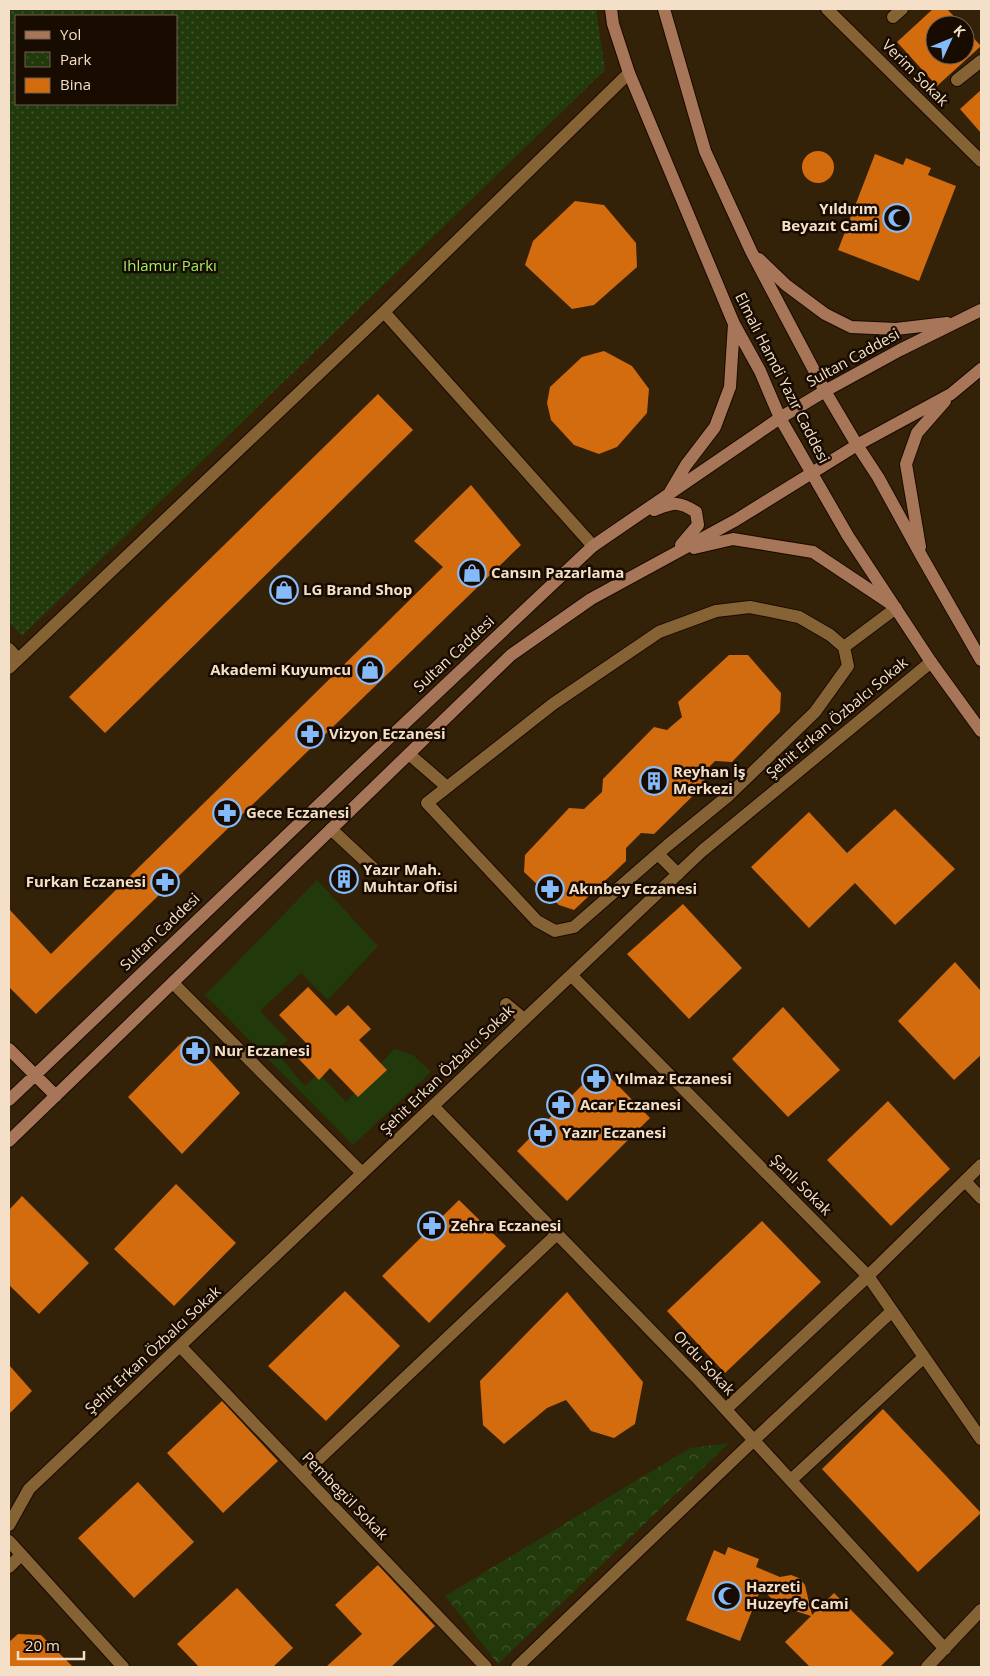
<svg xmlns="http://www.w3.org/2000/svg" width="990" height="1676" viewBox="0 0 990 1676" font-family="'Open Sans',sans-serif">
	<style>
		.grass { fill: #21390b }
		.forest { fill: url(#forest-crowns) }
		.park { fill: url(#park-dots); fill-rule: evenodd }
		.building { fill: #d36b0f }
		.lines { fill: none; stroke-linecap: round; stroke-linejoin: round }
		.lane-casing { stroke: #1a0a00; stroke-width: 14 }
		.street-casing { stroke: #1a0a00; stroke-width: 14 }
		.secondary-casing { stroke: #1a0a00; stroke-width: 14 }
		.lane { stroke: #866335; stroke-width: 12 }
		.street { stroke: #866335; stroke-width: 12 }
		.secondary { stroke: #a77658; stroke-width: 12 }
		.labels { text-anchor: middle; stroke-width: 5; stroke-linejoin: round; paint-order: stroke }
		.street-label { font-size: 15px; fill: #f4e0c8; stroke: #180b00 }
		.poi-label { font-size: 15px; font-weight: bold; fill: #f4e0c8; stroke: #180b00; text-anchor: start }
		.park-label { font-size: 15px; fill: #a1ec60; stroke: #180b00 }
	</style>
	<defs>
		<pattern id="forest-crowns" width="20" height="18" patternUnits="userSpaceOnUse" patternTransform="scale(1.25)"><rect width="20" height="18" fill="#21390b"/><path d="M2 6a3 3 0 1 1 6 0M12 15a3 3 0 1 1 6 0" fill="none" stroke="#42552d"/></pattern>
		<pattern id="park-dots" width="8" height="8" patternUnits="userSpaceOnUse" patternTransform="scale(1.25)"><rect width="8" height="8" fill="#21390b"/><path d="M2 2h.1M6 6h.1" fill="none" stroke="#42552d" stroke-width="1.8" stroke-linecap="round"/></pattern>
	</defs>
	<rect width="100%" height="100%" fill="#332108"/>
	<!-- grass -->
	<path class="grass" d="M317 880 378 946 328 1000 301 973 260 1011 288 1040 275 1051 305 1086 319 1073 346 1102 394 1049 413 1055 431 1072 353 1145 205 995Z"/>
	<!-- forest -->
	<path class="forest" d="M729 1443 498 1664 445 1596 690 1448Z"/>
	<!-- park -->
	<path class="park" d="M9 9H596L605 70 22 636 9 622ZM16 16H176V104H16Z"/>
	<!-- building -->
	<path class="building" d="M933 9H947L962 25H935V55H965V29L981 46 937 86 897 42Z
		M981 90V133L960 109Z
		M802 167a16 16 0 1 1 32 0a16 16 0 1 1-32 0Z
		M875 154 903 165 906 158 931 168 928 175 956 186 919 281 838 250Z
		M575 201 604 205 636 243 637 267 594 305 572 309 525 265 533 241Z
		M604 351 632 366 649 389 647 413 617 447 599 454 574 445 551 420 547 403 550 387 582 357Z
		M378 394 413 430 105 733 69 697Z
		M471 485 521 545 36 1014 9 987V909L51 954 443 567 414 541Z
		M729 655H748L781 693 780 712 732 762 715 761 703 773 705 784 654 834 641 833 626 848V861L574 910 559 905 524 872 525 855 569 808 584 809 602 792 603 779 654 727 667 730 682 717 678 702Z
		M895 809 955 869 895 925 855 883 809 928 751 867 809 812 847 853Z
		M683 904 742 968 689 1019 627 954Z
		M955 962 981 991V1055L954 1080 898 1021Z
		M308 987 336 1016 348 1005 371 1029 359 1040 387 1070 358 1097 330 1068 319 1080 295 1055 307 1044 279 1015Z
		M783 1007 840 1070 788 1117 732 1059Z
		M188 1036 240 1093 182 1154 128 1097Z
		M600 1067 650 1118 567 1201 517 1151Z
		M888 1101 950 1169 891 1226 827 1160Z
		M176 1184 236 1243 174 1306 114 1249Z
		M22 1196 89 1263 39 1314 9 1285V1210Z
		M459 1200 506 1246 429 1323 382 1276Z
		M762 1221 821 1282 725 1373 667 1311Z
		M345 1291 400 1346 326 1421 268 1366Z
		M567 1292 643 1382 635 1424 614 1438 591 1431 566 1400 547 1408 504 1444 483 1425 480 1381Z
		M9 1365 32 1391 9 1414Z
		M222 1401 278 1461 223 1513 167 1453Z
		M883 1409 981 1513 918 1572 822 1469Z
		M138 1482 194 1542 134 1598 78 1538Z
		M728 1547 759 1559 756 1567 780 1577 791 1575 799 1578 805 1585 812 1615 834 1593 894 1653 880 1667H810L785 1642 811 1616 779 1606 761 1588 740 1641 686 1620 714 1550 725 1555Z
		M378 1565 435 1626 391 1667H326L362 1634 335 1605Z
		M237 1588 293 1648 273 1667H199L177 1644Z
		M18 1634 41 1635 73 1667H9V1642Z"/>
	<g class="lines">
		<defs>
			<path id="lane" d="M893 17 902 9
				M957 80 981 61
				M750 607 799 617 830 635 844 647 848 666 815 712 728 796 668 845 574 927 555 931 537 921 427 803 553 704 659 632 716 611Z
				M844 647 896 608
				M409 754 447 787
				M331 829 375 870
				M658 854 678 874
				M506 1004 524 1019
				M965 1181 981 1198"/>
			<path id="street" d="M827 9 981 161
				M384 312 593 546
				M9 649 18 659
				M9 668 384 312 629 73
				M571 975 868 1276 981 1439
				M173 983 362 1173
				M433 1106 696 1377 945 1649
				M181 1347 486 1667
				M726 1409 868 1276 981 1165
				M303 1474 557 1234
				M791 1480 924 1357
				M9 1525 29 1489 702 851 931 662
				M9 1541 123 1667
				M9 1567 21 1555
				M517 1667 754 1440 892 1311
				M927 1667 981 1610"/>
			<path id="secondary" d="M611 9 613 24 629 73 734 324 760 371 780 418 848 536 931 662 981 731
				M664 9 705 151 751 251 825 391 857 445 878 477 922 557 981 660
				M759 259 786 285 825 314 851 327 896 329 947 323
				M670 492 686 465 715 427 730 387 734 324
				M654 510C673 503 678 500 696 512L698 525 681 545
				M920 547 906 464 917 433 945 401
				M694 548 733 539 813 552 891 604
				M9 1049 56 1096
				M9 1100 351 774 593 546 780 418 825 391 900 350 981 310
				M9 1141 511 655 591 599 736 520 857 445 951 394 981 369"/>
		</defs>
		<!-- lane casing -->
		<use href="#lane" class="lane-casing"/>
		<!-- street casing -->
		<use href="#street" class="street-casing"/>
		<!-- secondary casing -->
		<use href="#secondary" class="secondary-casing"/>
		<!-- lane -->
		<use href="#lane" class="lane"/>
		<!-- street -->
		<use href="#street" class="street"/>
		<!-- secondary -->
		<use href="#secondary" class="secondary"/>
	</g>
	<!-- icons -->
	<defs>
		<symbol id="mosque-ring" viewBox="-11 -11 22 22"><circle r="9.5" fill="#180b00" stroke="#85bbfb" stroke-width="1.5"/><path d="M3.5-4.9A6 6 0 1 0 3.5 4.9A5 5 0 1 1 3.5-4.9Z" fill="#85bbfb"/></symbol>
		<symbol id="shop-ring" viewBox="-11 -11 22 22"><circle r="9.5" fill="#180b00" stroke="#85bbfb" stroke-width="1.5"/><path d="M-5-2.5h2.3a2.7 3.5 0 0 1 5.4 0H5L5.5 6h-11ZM-1.5-2.5h3a1.5 2.3 0 0 0-3 0Z" fill="#85bbfb"/></symbol>
		<symbol id="pharmacy-ring" viewBox="-11 -11 22 22"><circle r="9.5" fill="#180b00" stroke="#85bbfb" stroke-width="1.5"/><path d="M-2-6h4v4h4v4h-4v4h-4v-4h-4v-4h4Z" fill="#85bbfb"/></symbol>
		<symbol id="building-ring" viewBox="-11 -11 22 22"><circle r="9.5" fill="#180b00" stroke="#85bbfb" stroke-width="1.5"/><path d="M-4-6H4V6H1V3H-1V6H-4ZM-2.5-4.3h1.7v1.8h-1.7ZM.8-4.3h1.7v1.8H.8ZM-2.5-1h1.7V.8h-1.7ZM.8-1h1.7V.8H.8Z" fill="#85bbfb"/></symbol>
	</defs>
	<g fill-rule="evenodd">
		<use href="#mosque-ring" x="881" y="202" width="32" height="32"/>
		<use href="#shop-ring" x="456" y="557" width="32" height="32"/>
		<use href="#shop-ring" x="268" y="574" width="32" height="32"/>
		<use href="#shop-ring" x="354" y="654" width="32" height="32"/>
		<use href="#pharmacy-ring" x="294" y="718" width="32" height="32"/>
		<use href="#building-ring" x="638" y="765" width="32" height="32"/>
		<use href="#pharmacy-ring" x="211" y="797" width="32" height="32"/>
		<use href="#building-ring" x="328" y="863" width="32" height="32"/>
		<use href="#pharmacy-ring" x="149" y="866" width="32" height="32"/>
		<use href="#pharmacy-ring" x="534" y="873" width="32" height="32"/>
		<use href="#pharmacy-ring" x="179" y="1035" width="32" height="32"/>
		<use href="#pharmacy-ring" x="580" y="1063" width="32" height="32"/>
		<use href="#pharmacy-ring" x="545" y="1089" width="32" height="32"/>
		<use href="#pharmacy-ring" x="527" y="1117" width="32" height="32"/>
		<use href="#pharmacy-ring" x="416" y="1210" width="32" height="32"/>
		<use href="#mosque-ring" x="711" y="1580" width="32" height="32"/>
	</g>
	<g class="labels">
		<!-- street labels -->
		<g class="street-label">
			<text transform="translate(915 73) rotate(45)" y="5">Verim Sokak</text>
			<text transform="translate(853 358) rotate(-29)" y="5">Sultan Caddesi</text>
			<text transform="translate(782 378) rotate(63)" y="5">Elmalı Hamdi Yazır Caddesi</text>
			<text transform="translate(454 654) rotate(-43)" y="5">Sultan Caddesi</text>
			<text transform="translate(837 718) rotate(-40)" y="5">Şehit Erkan Özbalcı Sokak</text>
			<text transform="translate(160 932) rotate(-44)" y="5">Sultan Caddesi</text>
			<text transform="translate(447 1070) rotate(-44)" y="5">Şehit Erkan Özbalcı Sokak</text>
			<text transform="translate(801 1185) rotate(45)" y="5">Şanlı Sokak</text>
			<text transform="translate(153 1350) rotate(-43)" y="5">Şehit Erkan Özbalcı Sokak</text>
			<text transform="translate(704 1363) rotate(47)" y="5">Ordu Sokak</text>
			<text transform="translate(345 1496) rotate(46)" y="5">Pembegül Sokak</text>
		</g>
		<!-- poi labels -->
		<g class="poi-label">
			<text x="878" y="214" text-anchor="end">Yıldırım<tspan x="878" dy="17">Beyazıt Cami</tspan></text>
			<text x="491" y="578">Cansın Pazarlama</text>
			<text x="303" y="595">LG Brand Shop</text>
			<text x="351" y="675" text-anchor="end">Akademi Kuyumcu</text>
			<text x="329" y="739">Vizyon Eczanesi</text>
			<text x="673" y="777">Reyhan İş<tspan x="673" dy="17">Merkezi</tspan></text>
			<text x="246" y="818">Gece Eczanesi</text>
			<text x="363" y="875">Yazır Mah.<tspan x="363" dy="17">Muhtar Ofisi</tspan></text>
			<text x="146" y="887" text-anchor="end">Furkan Eczanesi</text>
			<text x="569" y="894">Akınbey Eczanesi</text>
			<text x="214" y="1056">Nur Eczanesi</text>
			<text x="615" y="1084">Yılmaz Eczanesi</text>
			<text x="580" y="1110">Acar Eczanesi</text>
			<text x="562" y="1138">Yazır Eczanesi</text>
			<text x="451" y="1231">Zehra Eczanesi</text>
			<text x="746" y="1592">Hazreti<tspan x="746" dy="17">Huzeyfe Cami</tspan></text>
		</g>
		<!-- park labels -->
		<g class="park-label">
			<text x="170" y="271">Ihlamur Parkı</text>
		</g>
	</g>
	<!-- border -->
	<rect width="990" height="1676" fill="none" stroke="#f4e0c8" stroke-width="20"/>
	<!-- legend -->
	<rect x="15" y="15" width="162" height="90" fill="#180b00" stroke="#706050"/>
	<rect x="25" y="31" width="25" height="8" fill="#a77658" stroke="#706050"/>
	<text x="60" y="40" font-size="15" fill="#f4e0c8">Yol</text>
	<rect x="25" y="52" width="25" height="15" fill="url(#park-dots)" stroke="#706050"/>
	<text x="60" y="65" font-size="15" fill="#f4e0c8">Park</text>
	<rect x="25" y="78" width="25" height="15" fill="#d36b0f" stroke="#706050"/>
	<text x="60" y="90" font-size="15" fill="#f4e0c8">Bina</text>
	<!-- north arrow -->
	<g transform="translate(950 40) rotate(46)"><circle r="24" fill="#180b00" stroke="#706050"/>
	<path d="M0-4L9 19L0 12L-9 19Z" fill="#85bbfb"/>
	<text y="-8" font-size="14" font-weight="bold" text-anchor="middle" fill="#f4e0c8">K</text>
	</g>
	<!-- scale -->
	<path d="M18 1651v8h66v-8" fill="none" stroke="#f4e0c8" stroke-width="2.5"/>
	<text x="25" y="1651" font-size="15" fill="#f4e0c8" stroke="#180b00" stroke-width="4" paint-order="stroke">20 m</text>
</svg>
